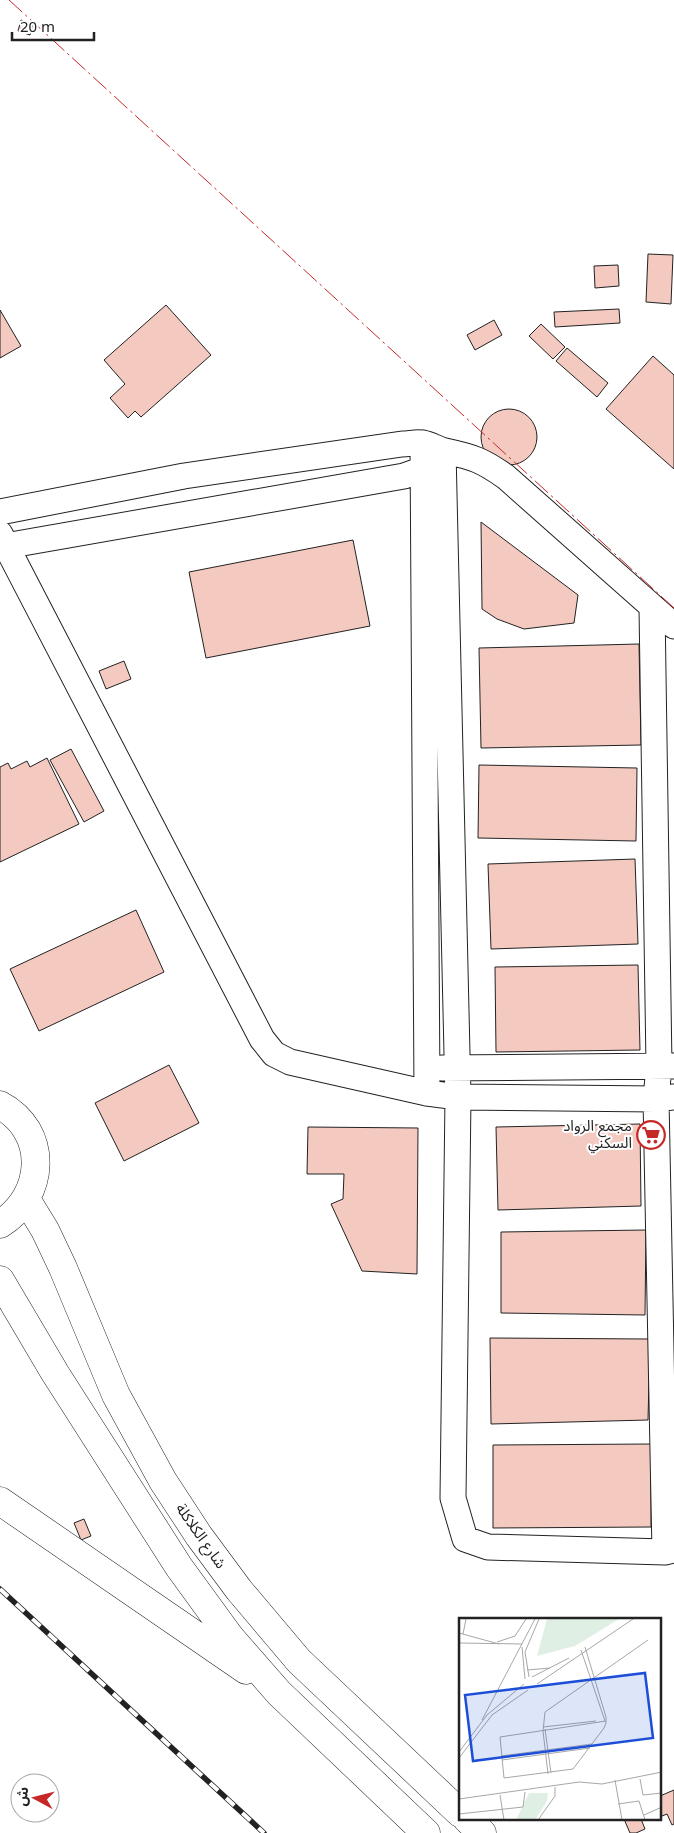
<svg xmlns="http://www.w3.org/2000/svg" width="674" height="1833" viewBox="0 0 674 1833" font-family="'Noto Sans','Noto Sans Arabic',sans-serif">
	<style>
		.building { fill: #f3c9c0; stroke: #222 }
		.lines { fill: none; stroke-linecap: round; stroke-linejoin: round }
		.street-casing { stroke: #222; stroke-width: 27 }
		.primary-casing { stroke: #222; stroke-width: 29 }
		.street { stroke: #fff; stroke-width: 25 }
		.primary { stroke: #fff; stroke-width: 28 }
		.rail-casing { stroke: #222; stroke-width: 5.5 }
		.rail { stroke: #fff; stroke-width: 4; stroke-dasharray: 11; stroke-linecap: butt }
		.power { stroke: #c62828; stroke-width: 1; stroke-dasharray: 18 4 2.5 4; stroke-linecap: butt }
		.labels { text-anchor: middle; stroke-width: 4; stroke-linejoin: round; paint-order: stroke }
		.poi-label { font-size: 15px; fill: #222; stroke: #fff; text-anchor: end }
		.street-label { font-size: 15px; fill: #222; stroke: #fff }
		.inset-road { fill: none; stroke: #a7a7a7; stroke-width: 1 }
		.view { fill: #1d4ed8; fill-opacity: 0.15; stroke: #1d4ed8; stroke-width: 2.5 }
		.inset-edge { fill: none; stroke: #222; stroke-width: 2.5 }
	</style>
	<rect width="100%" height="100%" fill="#fff"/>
	<!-- building -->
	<path class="building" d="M21 20 33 24 30 35 18 31Z
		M648 254 673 255 671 304 646 302Z
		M618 265 619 286 595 288 594 266Z
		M166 305 211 355 141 417 135 411 128 418 110 398 125 384 104 360Z
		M619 309 620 323 555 327 554 312Z
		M0 310 21 346 0 358Z
		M494 320 502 335 475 350 467 335Z
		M541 324 565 347 553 359 529 336Z
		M567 348 608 383 597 397 556 361Z
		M653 356 674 375V469L606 409Z
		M481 437a28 28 0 1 1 56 0a28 28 0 1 1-56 0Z
		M481 522 578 595 574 623 524 629 497 619 482 609Z
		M353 540 370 626 206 658 189 572Z
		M639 644 641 745 481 748 479 648Z
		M124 661 131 679 106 689 99 671Z
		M71 749 104 811 84 822 50 760Z
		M47 758 79 824 0 862V767L8 763 11 769 27 761 30 767Z
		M479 765 637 768 636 841 478 838Z
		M635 859 638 944 491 949 488 864Z
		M136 910 164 972 39 1031 10 969Z
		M638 965 640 1050 496 1052 495 967Z
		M169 1065 199 1123 124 1161 95 1103Z
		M640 1124 641 1206 498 1210 496 1127Z
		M308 1127 418 1128 417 1274 362 1271 331 1204 343 1199 344 1174H307Z
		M646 1230 645 1315 501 1313V1232Z
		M490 1338 650 1339 648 1420 491 1424Z
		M651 1444V1527L493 1528V1445Z
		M84 1519 91 1536 81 1540 74 1523Z
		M674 1790V1824L672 1825 667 1814 662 1816 660 1813V1796Z
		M624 1819H641L645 1829 636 1833H630Z"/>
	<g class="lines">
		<defs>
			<path id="street" d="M423 443 427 1093
				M443 451 458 1097 453 1498 465 1539 488 1547 665 1552 674 1550
				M0 512 184 476 402 444C409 444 416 442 422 443 430 444 437 449 445 451 473 457 482 460 506 477L674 626
				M0 534 262 1039 274 1054 290 1062 427 1093 458 1097 656 1099 674 1097
				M0 547 404 476 432 466 436 461
				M652 608 659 1066 656 1099 665 1552
				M442 1068 674 1066"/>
			<path id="primary" d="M0 1105C49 1131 46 1196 0 1224
				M26 1199 45 1230 63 1268 116 1395 163 1481 199 1536 239 1590 299 1661 460 1813
				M0 1280 55 1373 179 1567 230 1637 279 1693 426 1833
				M0 1501 246 1670
				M467 1819 482 1833"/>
		</defs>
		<!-- street casing -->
		<use href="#street" class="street-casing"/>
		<!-- primary casing -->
		<use href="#primary" class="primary-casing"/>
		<!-- street -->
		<use href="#street" class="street"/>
		<!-- primary -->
		<use href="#primary" class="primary"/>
		<defs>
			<path id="rail" d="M0 1589 264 1833"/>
		</defs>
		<!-- rail casing -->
		<use href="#rail" class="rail-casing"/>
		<!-- rail -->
		<use href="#rail" class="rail"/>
		<!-- power -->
		<path class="power" d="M9 0 674 608"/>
	</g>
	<!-- icons -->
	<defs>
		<symbol id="supermarket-ring" viewBox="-11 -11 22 22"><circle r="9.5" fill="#fff" stroke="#c62828" stroke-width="1.5"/><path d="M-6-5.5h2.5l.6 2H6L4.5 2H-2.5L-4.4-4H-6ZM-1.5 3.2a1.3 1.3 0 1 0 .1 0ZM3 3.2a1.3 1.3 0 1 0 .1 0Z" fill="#c62828"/></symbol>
	</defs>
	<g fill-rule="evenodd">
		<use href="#supermarket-ring" x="635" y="1119" width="32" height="32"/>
	</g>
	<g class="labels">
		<!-- poi labels -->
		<g class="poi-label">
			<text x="632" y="1131">مجمع الرواد<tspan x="632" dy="17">السكني</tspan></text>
		</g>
		<!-- street labels -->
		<g class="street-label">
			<text transform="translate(201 1536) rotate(55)" y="5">شارع الكلاكلة</text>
		</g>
	</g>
	<!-- overview -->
	<g transform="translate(459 1618)">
		<rect width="202" height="202" fill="#fff"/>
		<path d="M88 1H160L116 28 78 38ZM70 175H89L88 183 76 202H57Z" fill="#e0efe3"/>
		<path class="inset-road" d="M0 15 40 26M4 16 7 1M38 24 56 18 67 1M0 25 63 26M63 29 66 61M126 29 147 99V105L145 110 114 151 45 160 41 119 147 103M122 32 146 103M68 52 91 50M70 59 66 34 80 1M73 59 110 40M78 66 174 1M23 102 76 1M84 109 137 103M86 111 92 155M0 134 28 97 65 66M42 138 133 126M0 140 33 97 69 72M43 142 131 130M89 156 84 113 86 94 189 22M181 161 184 177 203 175M156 162 163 202M41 177 45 202M0 181 120 164 143 166 203 154M159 186 180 183 186 202M0 196 64 189 66 174M185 197 203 189M79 202 96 178V169"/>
		<path class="view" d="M186 55 194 120 14 143 6 77Z"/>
		<rect width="202" height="202" class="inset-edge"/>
	</g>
	<!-- north arrow -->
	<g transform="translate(35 1798) rotate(277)"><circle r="24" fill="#ffffff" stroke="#a7a7a7"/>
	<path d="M0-4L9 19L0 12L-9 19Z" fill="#c62828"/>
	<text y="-8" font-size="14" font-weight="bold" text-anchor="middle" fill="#222222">ش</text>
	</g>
	<!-- scale -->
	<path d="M12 32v8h82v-8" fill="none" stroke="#222222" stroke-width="2.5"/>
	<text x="20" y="32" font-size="15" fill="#222222" stroke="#ffffff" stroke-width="4" paint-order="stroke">20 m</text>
</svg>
